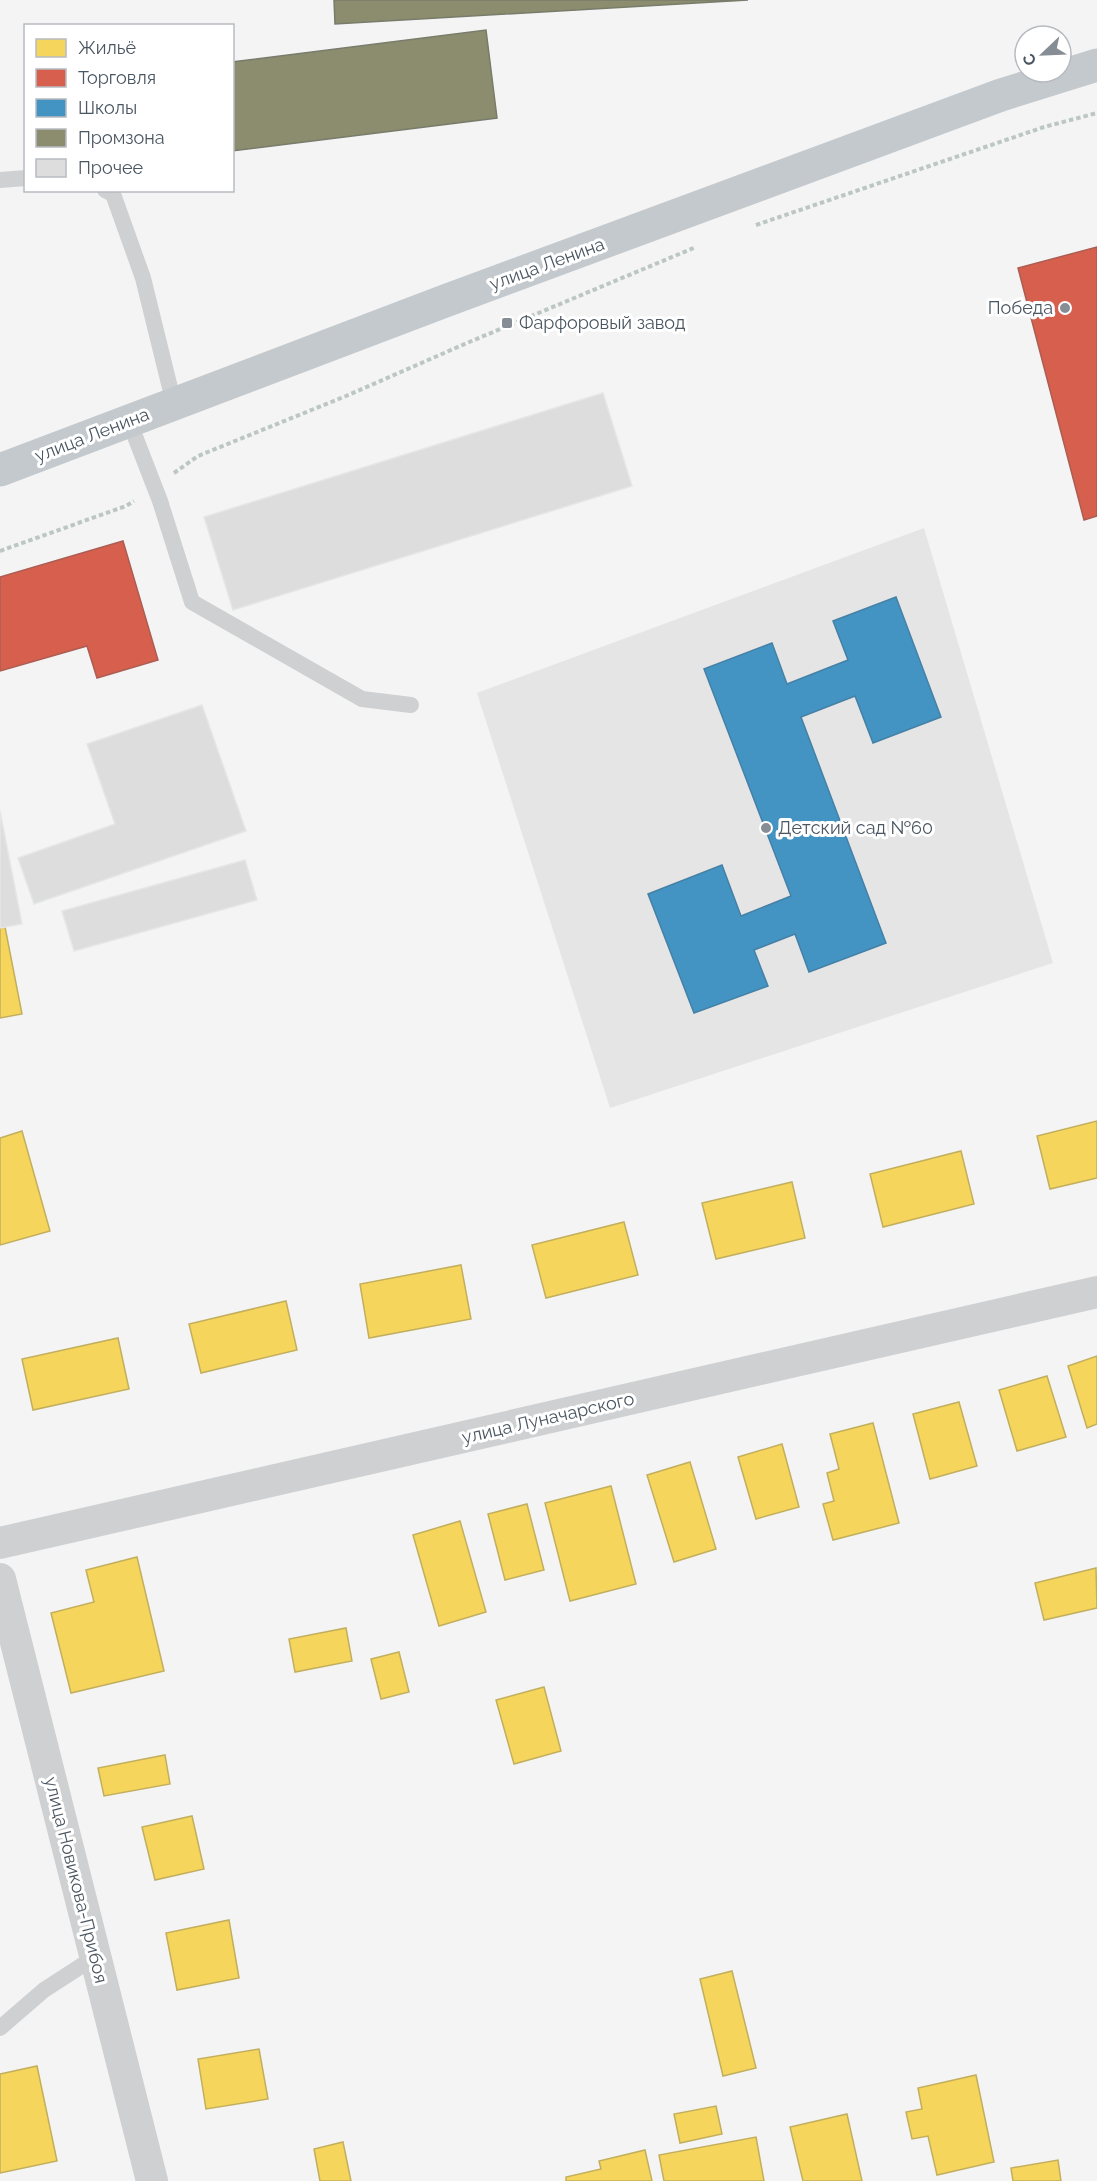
<svg xmlns="http://www.w3.org/2000/svg" width="1097" height="2181" font-family="Raleway,sans-serif">
<style>
.education{fill:#e6e5e6}
.homes{fill:#f6d55c;stroke:#c2af5e;stroke-width:1.5}
.shops{fill:#d6604d;stroke:#ac5d53;stroke-width:1.5}
.schools{fill:#4393c3;stroke:#4581a6;stroke-width:1.5}
.industry{fill:#8c8c6e;stroke:#787c6a;stroke-width:1.5}
.building{fill:#ddddde;stroke:#e5e6e7;stroke-width:1.5}
.lines{fill:none;stroke-linecap:round;stroke-linejoin:round}
.path{stroke:#bcc7c4;stroke-width:4;stroke-dasharray:4.5 3;stroke-linecap:butt}
.service{stroke:#ced0d2;stroke-width:16}
.minor{stroke:#ced0d2;stroke-width:32}
.trunk{stroke:#c4c9cd;stroke-width:33}
.poi-dot{fill:#868d94;stroke:#fff;stroke-width:2}
.labels{text-anchor:middle;stroke-width:6;stroke-linejoin:round;paint-order:stroke}
.street-label{font-size:18px;fill:#4a5661;stroke:#fff}
.poi-label{font-size:18px;fill:#4a5661;stroke:#fff;text-anchor:start}
</style>
<rect width="100%" height="100%" fill="#f4f4f4"/>
<path class="education" d="M924 528 1053 963 610 1108 477 693Z"/>
<g class="homes">
<path d="M5 927 22 1014 0 1018V928Z"/>
<path d="M1097 1121V1178L1050 1189 1037 1136Z"/>
<path d="M22 1131 50 1231 0 1245V1138Z"/>
<path d="M961 1151 974 1204 883 1227 870 1174Z"/>
<path d="M792 1182 805 1238 716 1259 702 1203Z"/>
<path d="M624 1222 638 1275 546 1298 532 1245Z"/>
<path d="M461 1265 471 1319 369 1338 360 1284Z"/>
<path d="M286 1301 297 1350 201 1373 189 1324Z"/>
<path d="M118 1338 129 1389 33 1410 22 1359Z"/>
<path d="M1097 1356V1424L1087 1428 1068 1366Z"/>
<path d="M1047 1376 1066 1437 1017 1451 999 1390Z"/>
<path d="M959 1402 977 1466 930 1479 913 1414Z"/>
<path d="M873 1423 899 1523 833 1540 823 1504 834 1501 827 1473 839 1469 830 1434Z"/>
<path d="M782 1444 799 1507 756 1519 738 1457Z"/>
<path d="M690 1462 716 1549 674 1562 647 1475Z"/>
<path d="M611 1486 636 1584 570 1601 545 1503Z"/>
<path d="M527 1504 544 1570 505 1580 488 1514Z"/>
<path d="M460 1521 486 1612 439 1626 413 1535Z"/>
<path d="M137 1557 164 1671 71 1693 51 1613 94 1602 86 1570Z"/>
<path d="M1096 1568 1097 1608 1044 1620 1035 1583Z"/>
<path d="M346 1628 352 1661 295 1672 289 1639Z"/>
<path d="M399 1652 409 1692 381 1699 371 1659Z"/>
<path d="M544 1687 561 1751 514 1764 496 1700Z"/>
<path d="M165 1755 170 1784 104 1796 98 1768Z"/>
<path d="M192 1816 204 1869 155 1880 142 1827Z"/>
<path d="M229 1920 239 1978 177 1990 166 1933Z"/>
<path d="M732 1971 756 2068 723 2076 700 1979Z"/>
<path d="M259 2049 268 2099 206 2109 198 2059Z"/>
<path d="M37 2066 57 2161 0 2173V2074Z"/>
<path d="M976 2075 994 2162 937 2175 928 2136 912 2139 906 2112 922 2109 918 2088Z"/>
<path d="M716 2106 722 2134 680 2143 674 2114Z"/>
<path d="M847 2114 862 2181H803L790 2127Z"/>
<path d="M756 2137 764 2181H664L659 2155Z"/>
<path d="M343 2142 351 2181H320L314 2149Z"/>
<path d="M645 2150 652 2181H566V2177L601 2169 599 2161Z"/>
<path d="M1058 2160 1061 2181H1013L1011 2168Z"/>
</g>
<g class="shops">
<path d="M1097 247V516L1084 520 1018 268Z"/>
<path d="M123 541 158 660 97 678 87 646 0 671V577Z"/>
</g>
<path class="schools" d="M896 597 941 717 873 743 855 696 801 717 886 943 809 972 795 934 754 950 768 986 694 1013 648 894 722 865 741 916 791 896 704 669 772 643 787 684 848 660 833 621Z"/>
<g class="industry">
<path d="M334 0H748L335 24Z"/>
<path d="M486 30 497 118 232 151V62Z"/>
</g>
<g class="building">
<path d="M603 393 632 486 233 610 204 517Z"/>
<path d="M202 705 246 831 34 904 18 858 115 824 87 744Z"/>
<path d="M0 811 22 924 0 928Z"/>
<path d="M245 860 257 900 74 951 62 911Z"/>
</g>
<g class="lines">
<g class="path">
<path d="M756 225 1044 127 1097 113"/>
<path d="M174 473 198 456 346 396 467 343 696 247"/>
<path d="M0 551 126 506 134 501"/>
</g>
<g class="service">
<path d="M0 180 26 178"/>
<path d="M105 190 113 194 143 278 174 404"/>
<path d="M129 421 160 501 192 602 362 699 411 705"/>
<path d="M0 2028 44 1990 95 1957"/>
</g>
<g class="minor">
<path d="M0 1543 1097 1292"/>
<path d="M0 1579 152 2181"/>
</g>
<path class="trunk" d="M0 470 445 301 1001 95 1097 65"/>
</g>
<g class="poi-dot">
<circle cx="1065" cy="308" r="6"/>
<rect x="501" y="317" width="12" height="12" rx="3"/>
<circle cx="766" cy="828" r="6"/>
</g>
<g class="labels">
<g class="street-label">
<text transform="translate(547 264) rotate(-20)" y="6">улица Ленина</text>
<text transform="translate(92 435) rotate(-21)" y="6">улица Ленина</text>
<text transform="translate(548 1418) rotate(-13)" y="6">улица Луначарского</text>
<text transform="translate(76 1880) rotate(76)" y="6">улица Новикова-Прибоя</text>
</g>
<g class="poi-label">
<text x="1053" y="314" text-anchor="end">Победа</text>
<text x="519" y="329">Фарфоровый завод</text>
<text x="778" y="834">Детский сад №60</text>
</g>
</g>
<rect x="24" y="24" width="210" height="168" fill="#ffffff" stroke="#b7bbc0" stroke-width="1.5"/>
<rect x="36" y="39" width="30" height="18" fill="#f6d55c" stroke="#b7bbc0" stroke-width="1.5"/>
<text x="78" y="54" font-size="18" fill="#4a5661">Жильё</text>
<rect x="36" y="69" width="30" height="18" fill="#d6604d" stroke="#b7bbc0" stroke-width="1.5"/>
<text x="78" y="84" font-size="18" fill="#4a5661">Торговля</text>
<rect x="36" y="99" width="30" height="18" fill="#4393c3" stroke="#b7bbc0" stroke-width="1.5"/>
<text x="78" y="114" font-size="18" fill="#4a5661">Школы</text>
<rect x="36" y="129" width="30" height="18" fill="#8c8c6e" stroke="#b7bbc0" stroke-width="1.5"/>
<text x="78" y="144" font-size="18" fill="#4a5661">Промзона</text>
<rect x="36" y="159" width="30" height="18" fill="#ddddde" stroke="#b7bbc0" stroke-width="1.5"/>
<text x="78" y="174" font-size="18" fill="#4a5661">Прочее</text>
<g transform="translate(1043 54) rotate(247)"><circle r="28" fill="#ffffff" stroke="#b7bbc0" stroke-width="1.5"/>
<path d="M0-4.5L10 22L0 15L-10 22Z" fill="#868d94"/>
<text y="-9" font-size="16" font-weight="bold" text-anchor="middle" fill="#4a5661">С</text>
</g>
</svg>
